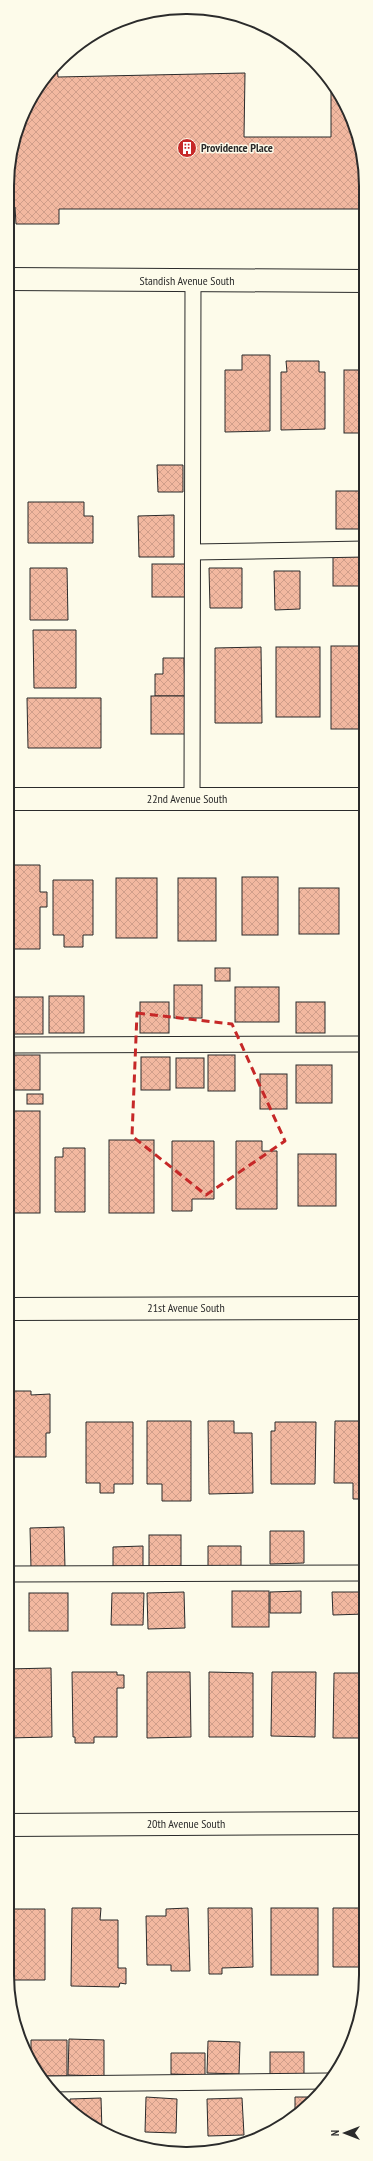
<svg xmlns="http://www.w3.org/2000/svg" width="373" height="2161" font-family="'PT Sans Narrow',sans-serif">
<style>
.building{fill:url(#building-cross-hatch);stroke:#2b2b2b}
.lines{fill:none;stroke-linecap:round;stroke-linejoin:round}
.lane-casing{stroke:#2b2b2b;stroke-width:17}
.street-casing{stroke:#2b2b2b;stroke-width:24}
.lane{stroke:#fdfbea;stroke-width:15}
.street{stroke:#fdfbea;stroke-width:22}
.marked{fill:none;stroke:#c62828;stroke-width:3;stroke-dasharray:8 5;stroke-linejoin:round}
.labels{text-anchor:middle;stroke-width:3;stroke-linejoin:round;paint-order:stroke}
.poi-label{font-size:12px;font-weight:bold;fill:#2b2b2b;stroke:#fdfbea;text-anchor:start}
.street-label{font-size:12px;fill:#2b2b2b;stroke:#fdfbea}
.rim{fill:none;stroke:#2b2b2b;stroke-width:2}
</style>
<defs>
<pattern id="building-cross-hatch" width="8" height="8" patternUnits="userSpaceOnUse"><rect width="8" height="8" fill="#f2b8a0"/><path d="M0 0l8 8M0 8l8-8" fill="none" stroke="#d09e8a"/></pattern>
</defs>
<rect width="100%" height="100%" fill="#fdfbea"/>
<g class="building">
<path d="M57 67 58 77 245 73 244 137H331V85L352 118 366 175V209H59V224H16L15 207H8L9 163 31 97Z"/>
<path d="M242 355H270V431L225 432V370H242Z"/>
<path d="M286 361H319V372H325V429L281 430V372H287Z"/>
<rect x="344" y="370" width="21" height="63"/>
<path d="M157 465H183V492H158Z"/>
<rect x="336" y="491" width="29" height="38"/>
<path d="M28 502H84V516H93V543H28Z"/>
<path d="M174 515V557H139L138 516Z"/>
<rect x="333" y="553" width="28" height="33"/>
<rect x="152" y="564" width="33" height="33"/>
<path d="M30 568H67L68 620H30Z"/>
<path d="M209 568H242V608H210Z"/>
<path d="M274 571H300V609L275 610Z"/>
<path d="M33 630H76V688H34Z"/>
<rect x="331" y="646" width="34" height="83"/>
<path d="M261 647 262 723H215V648Z"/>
<rect x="276" y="647" width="44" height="70"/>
<path d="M163 658H184L185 696H155V674H163Z"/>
<rect x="151" y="696" width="34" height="38"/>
<path d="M27 698H101V748H28Z"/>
<path d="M8 865H40V892H47V907H40V949H8Z"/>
<rect x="242" y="877" width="36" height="58"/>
<rect x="116" y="878" width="41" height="60"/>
<rect x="178" y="878" width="38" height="63"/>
<path d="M53 880H93V935H83V947H64V935H53Z"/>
<rect x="299" y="888" width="40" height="46"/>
<rect x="361" y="894" width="4" height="45"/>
<rect x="215" y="968" width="15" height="13"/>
<rect x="174" y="985" width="28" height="33"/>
<rect x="235" y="987" width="44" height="35"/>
<rect x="49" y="996" width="35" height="37"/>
<rect x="8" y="997" width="35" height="37"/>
<rect x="140" y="1002" width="29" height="31"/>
<rect x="296" y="1002" width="29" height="31"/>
<rect x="8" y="1055" width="32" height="35"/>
<rect x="208" y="1055" width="27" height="36"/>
<rect x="141" y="1057" width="29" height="33"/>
<rect x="176" y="1058" width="28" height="30"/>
<rect x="296" y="1065" width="36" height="38"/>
<rect x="260" y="1074" width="27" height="35"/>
<rect x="27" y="1094" width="16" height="10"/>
<rect x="8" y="1111" width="32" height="102"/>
<rect x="109" y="1140" width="45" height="73"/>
<path d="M172 1141H214V1199H192V1211H172Z"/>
<path d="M236 1141H262V1151H277V1209H236Z"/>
<rect x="359" y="1147" width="6" height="59"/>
<path d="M63 1148H85V1212H55V1157H63Z"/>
<rect x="298" y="1154" width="38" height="52"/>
<path d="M7 1391H31V1395L50 1394V1433H46V1457H12V1434H7Z"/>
<path d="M147 1421H191V1501H162V1484H147Z"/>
<path d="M208 1421H234V1433H252L253 1493 209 1494Z"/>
<path d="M335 1421H365V1499H353V1483H334Z"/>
<path d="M86 1422H133V1484H114V1493H100V1483H86Z"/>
<path d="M275 1422H316L315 1484H271V1431H275Z"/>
<path d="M64 1527 65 1568H31L30 1528Z"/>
<path d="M270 1531H304V1563L270 1564Z"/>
<rect x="149" y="1535" width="32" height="33"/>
<rect x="361" y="1544" width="4" height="23"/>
<path d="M143 1546V1567L113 1568V1547Z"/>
<path d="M208 1546H241V1568L208 1569Z"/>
<rect x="232" y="1591" width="37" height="36"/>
<path d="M301 1591V1613H270V1592Z"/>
<path d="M184 1592 185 1628 148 1629 147 1593Z"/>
<path d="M332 1592H365V1614L333 1615Z"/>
<rect x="29" y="1593" width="39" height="38"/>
<path d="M112 1593H144L143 1625H111Z"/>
<path d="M51 1668 52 1737 7 1738V1669Z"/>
<path d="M72 1672H117V1675H124V1688H117V1737H94V1743H75V1737H73Z"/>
<path d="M147 1672H190L191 1737 147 1738Z"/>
<path d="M209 1672 253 1673V1737H209Z"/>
<path d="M272 1672H316L315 1737 271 1736Z"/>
<path d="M334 1673H365V1738H333Z"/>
<path d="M72 1908H101L100 1920H118V1968H126V1984L120 1983 119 1987 71 1986Z"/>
<path d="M188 1908 190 1971H171V1965H147L146 1916H166V1909Z"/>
<path d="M208 1908H252L253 1967 222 1968V1974H209Z"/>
<rect x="271" y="1908" width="47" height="67"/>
<path d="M333 1908H365V1975H361V1967H333Z"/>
<path d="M7 1909H45V1980H8Z"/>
<path d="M69 2039 104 2040V2076L68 2075Z"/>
<path d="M31 2040H67V2076H43L31 2059Z"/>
<path d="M208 2041 240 2042 239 2074 207 2073Z"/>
<rect x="270" y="2052" width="34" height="23"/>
<path d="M171 2053H205V2075L171 2074Z"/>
<path d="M146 2097 177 2099 176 2133 145 2132Z"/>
<path d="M295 2097H315L305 2110 295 2115Z"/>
<path d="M101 2098 102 2131H101L70 2109V2099Z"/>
<path d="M242 2098 244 2135 208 2136 207 2099Z"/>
</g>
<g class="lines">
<g class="lane-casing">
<g id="lane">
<path d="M193 552 365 549"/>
<path d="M192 799 193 281"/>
<path d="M8 1045 365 1044"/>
<path d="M7 1574 365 1573"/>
<path d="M48 2084 328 2081"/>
</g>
</g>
<g class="street-casing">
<g id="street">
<path d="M8 279 366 281"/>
<path d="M8 799H365"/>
<path d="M8 1309 365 1308"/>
<path d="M7 1825 365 1823"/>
</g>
</g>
<use href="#lane" class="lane"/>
<use href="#street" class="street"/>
</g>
<path class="marked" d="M137 1013 232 1024 285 1141 206 1195 132 1136Z"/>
<defs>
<g id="building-disc" transform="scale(1)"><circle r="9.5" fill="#c62828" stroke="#fdfbea"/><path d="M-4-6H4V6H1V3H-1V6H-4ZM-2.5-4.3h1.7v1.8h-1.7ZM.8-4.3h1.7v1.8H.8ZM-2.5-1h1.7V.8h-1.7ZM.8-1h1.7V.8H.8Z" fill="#fff"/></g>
</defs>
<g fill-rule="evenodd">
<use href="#building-disc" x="187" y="148"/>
</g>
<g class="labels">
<g class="poi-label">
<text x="201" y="152">Providence Place</text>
</g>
<g class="street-label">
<text x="187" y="285">Standish Avenue South</text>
<text x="187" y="803">22nd Avenue South</text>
<text x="186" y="1312">21st Avenue South</text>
<text x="186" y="1828">20th Avenue South</text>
</g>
</g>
<path d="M0 0H373V2161H0ZM186 14H187A172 172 0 0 1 359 186V1975A172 172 0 0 1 187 2147H186A172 172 0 0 1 14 1975V186A172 172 0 0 1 186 14Z" fill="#fdfbea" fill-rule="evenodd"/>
<path class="rim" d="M186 14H187A172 172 0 0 1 359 186V1975A172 172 0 0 1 187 2147H186A172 172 0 0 1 14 1975V186A172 172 0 0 1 186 14Z"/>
<g transform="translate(345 2133) rotate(270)" stroke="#fdfbea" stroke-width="3" paint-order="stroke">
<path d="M0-3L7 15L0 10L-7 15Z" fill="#2b2b2b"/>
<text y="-6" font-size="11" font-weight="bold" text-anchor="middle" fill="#2b2b2b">N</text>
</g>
</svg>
